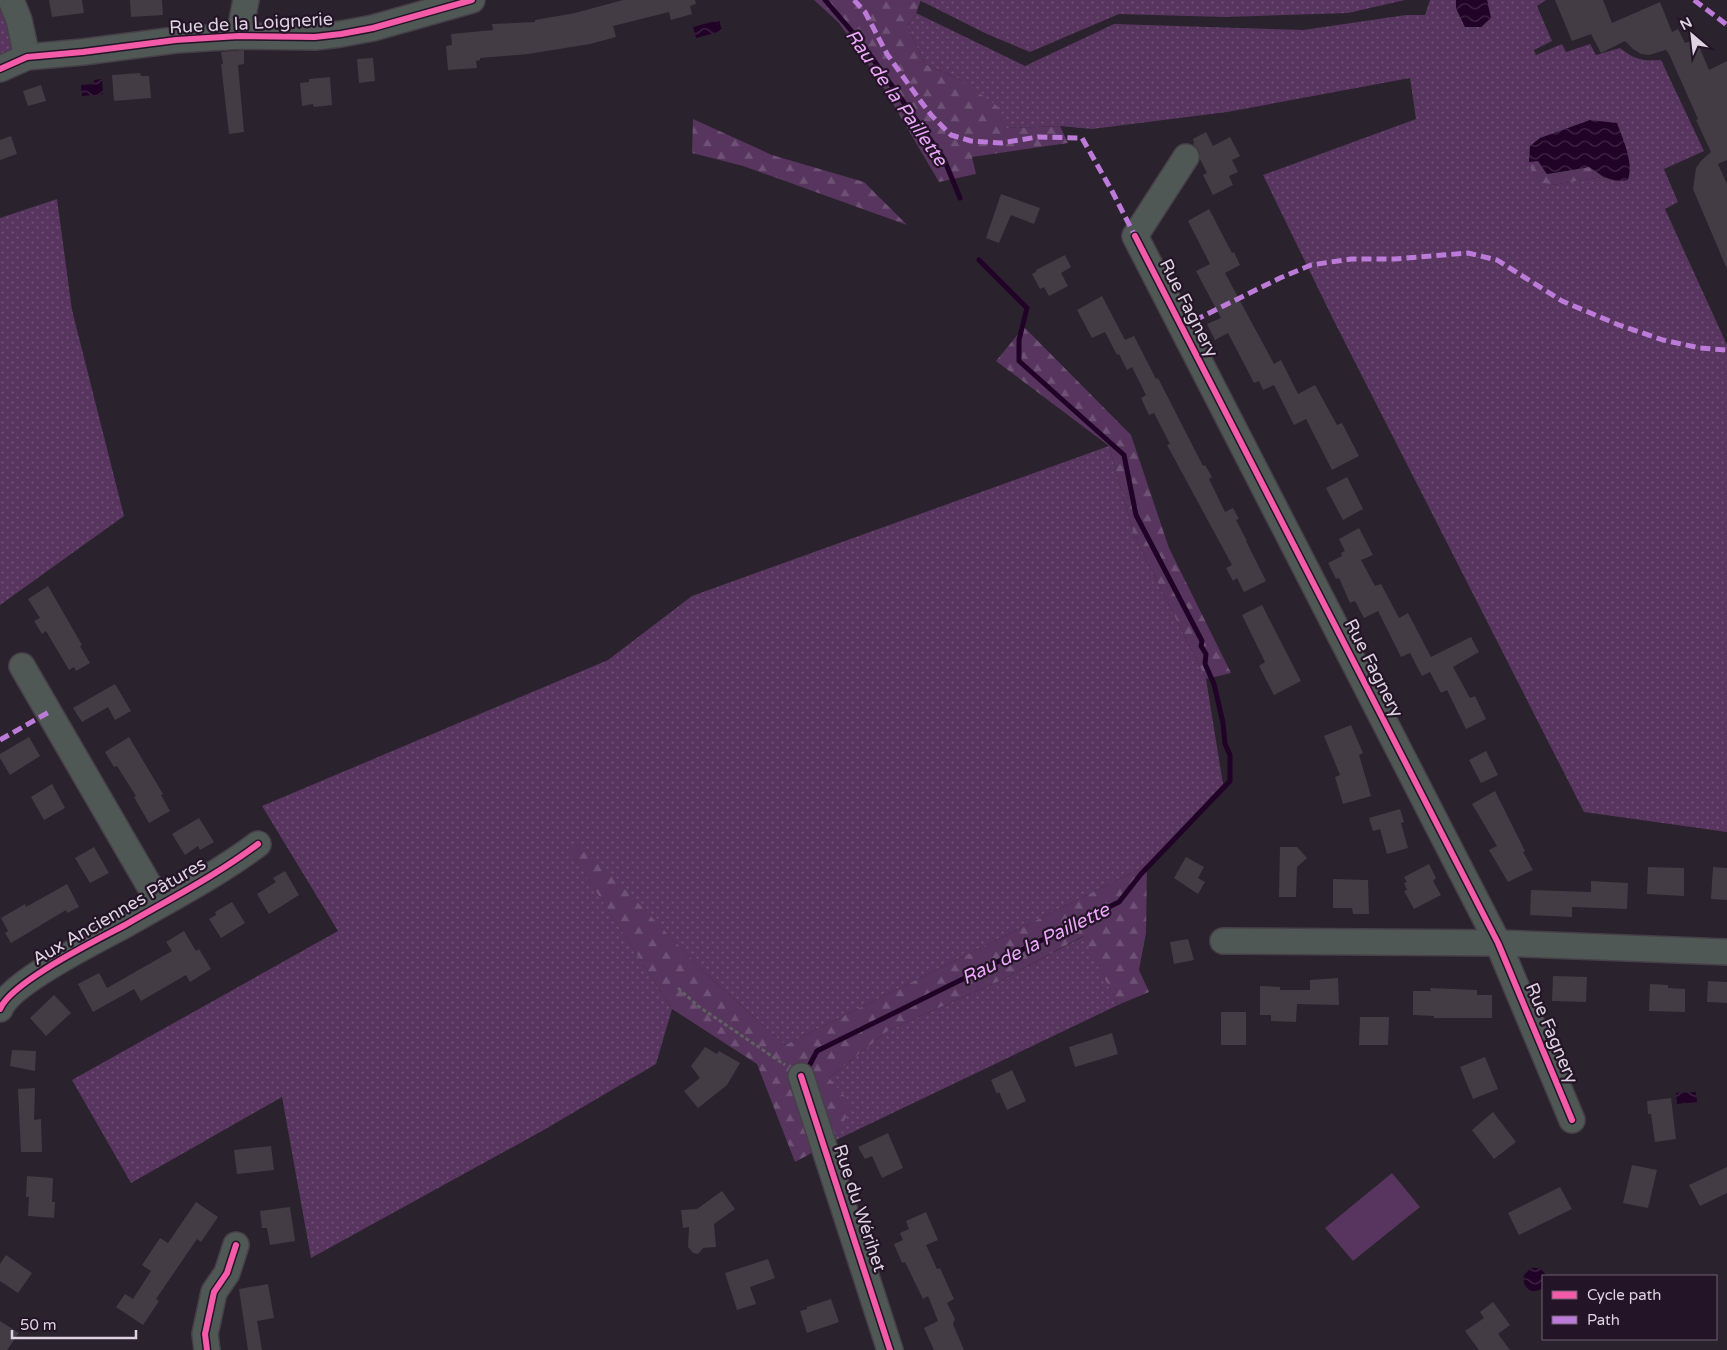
<svg xmlns="http://www.w3.org/2000/svg" width="1727" height="1350" font-family="'Varela Round',sans-serif">
<style>
.grass{fill:url(#grass-dots);fill-rule:evenodd}
.forest{fill:url(#forest-firs)}
.pitch{fill:#57355e}
.water{fill:url(#water-waves)}
.lines{fill:none;stroke-linecap:round;stroke-linejoin:round}
.stream{stroke:#210327;stroke-width:5}
.building{fill:#433c45}
.minor-casing{stroke:#463f48;stroke-width:28}
.path{stroke:#5e6061;stroke-width:3;stroke-dasharray:4 2.5;stroke-linecap:butt}
.minor{stroke:#505855;stroke-width:25}
.quiet{stroke:#bd7bd9;stroke-width:5;stroke-dasharray:10 5;stroke-linecap:butt}
.cycleway-casing{stroke:#241427;stroke-width:9}
.cycleway{stroke:#f35aa7;stroke-width:6}
.labels{text-anchor:middle;stroke-width:4.5;stroke-linejoin:round;paint-order:stroke}
.street-label{font-size:18px;fill:#ded3e0;stroke:#241427}
.water-label{font-size:19px;font-style:italic;fill:#eda8fb;stroke:#241427}
</style>
<defs>
<pattern id="grass-dots" width="8" height="8" patternUnits="userSpaceOnUse" patternTransform="scale(1.25)"><rect width="8" height="8" fill="#57355e"/><path d="M2 2h.1M6 6h.1" fill="none" stroke="#6f5175" stroke-width="1.8" stroke-linecap="round"/></pattern>
<pattern id="forest-firs" width="22" height="20" patternUnits="userSpaceOnUse" patternTransform="scale(1.25)"><rect width="22" height="20" fill="#57355e"/><path d="M5 1l3.5 6h-7zM16 11l3.5 6h-7z" fill="#6f5175"/></pattern>
<pattern id="water-waves" width="16" height="10" patternUnits="userSpaceOnUse" patternTransform="scale(1.25)"><rect width="16" height="10" fill="#210327"/><path d="M0 5q4-4 8 0t8 0" fill="none" stroke="#412746"/></pattern>
</defs>
<rect width="100%" height="100%" fill="#2a222c"/>
<g class="grass">
<path d="M0 0 13 29 11 56 0 64Z"/>
<path d="M921 0H1405L1348 13 1225 17 1119 14 1030 52 987 34 921 1Z"/>
<path d="M1430 0H1456V8L1465 27H1481L1490 18 1487 0H1546L1537 6 1552 41 1534 50 1536 55 1562 44 1566 52 1590 44 1596 55 1620 48C1635 60 1642 61 1661 60L1704 151 1664 169 1678 202 1665 209 1727 345V832L1584 812 1333 319 1263 175 1416 119 1410 78 1227 112 1092 129 1060 126 1006 128 959 79 925 64 907 26 916 13 1025 66 1114 24 1303 30 1406 15H1425ZM1530 146 1619 182 1603 177 1552 185Z"/>
<path d="M57 199 72 310 124 516 0 605V218Z"/>
<path d="M1109 446 1134 535 1206 679 1223 784 1147 865 785 1045 703 971 579 842 571 852 672 1009 656 1064 542 1131 311 1258 282 1097 131 1183 72 1080 338 931 262 806 608 660 692 596Z"/>
<path d="M1084 936 1118 1005 834 1141 829 1078 889 1030 1006 978Z"/>
</g>
<g class="forest">
<path d="M814 0H921L916 13 907 26 925 64 959 79 1000 108 1006 128 1060 126 1068 143 972 157 976 174 939 182 879 80 839 23Z"/>
<path d="M693 119 772 155 864 182 907 225 743 166 692 153Z"/>
<path d="M1538 161 1547 174 1590 167 1603 177 1552 185 1534 180 1529 162Z"/>
<path d="M1024 327 1131 435 1169 548 1231 673 1206 679 1134 535 1109 446 996 361Z"/>
<path d="M579 841 703 971 785 1045 1147 865 1146 933 1139 970 1149 992 1118 1005 1083 936 1006 978 889 1030 829 1078 852 1105 834 1141 795 1162 757 1064 672 1009 570 851Z"/>
</g>
<path class="pitch" d="M1392 1173 1420 1207 1353 1261 1325 1228Z"/>
<g class="water">
<path d="M1456 0H1487L1491 18 1481 27H1465L1456 8Z"/>
<path d="M719 20 722 31 696 38 693 27Z"/>
<path d="M102 79 103 94 82 96 81 85 94 84V80Z"/>
<path d="M1590 120 1617 123C1623 140 1634 162 1628 180 1612 183 1602 176 1589 167L1547 174 1538 161 1529 162 1530 146 1540 138Z"/>
<path d="M1696 1092 1697 1102 1677 1104 1676 1093Z"/>
<path d="M1531 1268C1538 1267 1544 1270 1546 1276H1543V1288C1532 1296 1521 1287 1524 1275Z"/>
</g>
<g class="lines">
<g class="stream">
<path d="M825 0 860 41 944 159 960 198"/>
<path d="M806 1072 817 1051 1119 902 1141 874 1230 781V755L1225 744 1223 723 1214 684 1205 664 1206 654 1201 646 1202 641 1136 515 1124 455 1019 361V340L1027 308 979 260"/>
</g>
</g>
<g class="building">
<path d="M49 0H82L84 13 52 17Z"/>
<path d="M130 0H162L163 15 131 17Z"/>
<path d="M623 0H695L696 4 690 6 692 14 671 20 669 12 613 26 616 37 590 44 528 54 480 58V60L476 61 477 68 448 70 446 46 452 45 451 34 493 30 492 24 535 22V20L575 13Z"/>
<path d="M1555 0H1603L1612 23 1660 2 1672 32 1678 29 1685 43 1696 39 1709 70 1727 61V160L1718 164 1727 184V269L1693 189 1696 168 1701 161 1711 152 1696 120 1698 119 1669 54 1666 50 1649 55 1641 54 1633 49 1625 41 1601 53 1591 34 1572 41Z"/>
<path d="M244 50V64L238 65 244 132 229 134 221 64H223L221 52Z"/>
<path d="M373 58 375 81 359 83 357 59Z"/>
<path d="M140 73 141 76H149L151 98 114 101 112 75Z"/>
<path d="M330 77 332 105 314 107 313 104 302 106 300 83 309 82V79Z"/>
<path d="M41 85 46 101 28 106 23 91Z"/>
<path d="M1206 132 1213 146 1230 137 1240 156 1232 160 1238 172 1229 176 1233 185 1213 195 1203 175 1207 173 1200 159 1199 151 1193 144 1194 143 1193 139Z"/>
<path d="M11 136 17 154 0 160V140Z"/>
<path d="M1001 194 1040 208 1034 224 1011 215 999 243 986 238Z"/>
<path d="M1209 209 1232 253 1234 252 1240 265 1225 273 1274 364 1281 360 1298 394 1315 385 1337 425 1342 423 1359 456 1332 470 1306 419 1294 425 1274 385 1263 390 1259 381 1254 383 1228 333 1215 340 1207 324 1221 318 1196 271 1210 264 1188 221Z"/>
<path d="M1065 255 1071 267 1061 273 1068 286 1049 296 1044 287 1040 289 1032 274 1036 272V270Z"/>
<path d="M1102 296 1125 340 1134 336 1156 379 1158 378 1203 466 1205 465 1212 477 1209 479 1225 512 1233 508 1239 519 1236 520 1247 541H1246L1266 581 1244 592 1237 578 1233 581 1226 568 1232 565 1167 445 1170 444 1154 413 1149 415 1141 398 1146 395 1132 367 1127 370 1119 354 1117 355 1105 332 1092 338 1077 310Z"/>
<path d="M1347 477 1363 509 1343 520 1326 488Z"/>
<path d="M1359 528 1373 555 1361 560 1375 586 1381 584 1399 618 1408 613 1431 657 1471 637 1479 652 1453 667 1470 698 1475 696 1486 719 1466 729 1447 690 1441 693 1430 672 1422 676 1410 653 1401 657 1378 611 1364 618 1355 601 1350 603 1339 578 1336 579 1328 563 1342 556 1341 553 1345 551 1339 539Z"/>
<path d="M48 586 82 645 80 646 90 663 76 671 74 667 69 670 46 631 42 634 34 621 40 618 28 599Z"/>
<path d="M1262 605 1301 681 1274 695 1259 666 1265 662 1242 615Z"/>
<path d="M115 684 131 711 115 720 108 707 82 722 73 708Z"/>
<path d="M1351 725 1363 753 1359 755 1371 796 1343 804 1335 777 1340 775 1324 736Z"/>
<path d="M29 737 40 756 10 775 0 758V754Z"/>
<path d="M129 737 163 794 161 795 170 811 149 823 134 797 136 796 117 766 114 767 105 752Z"/>
<path d="M1486 751 1498 775 1481 783 1469 760Z"/>
<path d="M52 784 65 808 44 820 31 797Z"/>
<path d="M1495 791 1525 851 1523 852 1533 870 1508 882 1489 850 1497 846 1472 804Z"/>
<path d="M1400 809 1404 822 1401 823 1408 848 1387 854 1380 829 1373 831 1369 818Z"/>
<path d="M199 818 214 842 200 850 198 846 185 855 172 834Z"/>
<path d="M94 847 109 873 90 883 75 858Z"/>
<path d="M1280 847H1297L1307 858 1297 867 1296 897H1279Z"/>
<path d="M1186 857 1204 867 1198 878 1205 882 1198 894 1174 878Z"/>
<path d="M1429 864 1436 878 1433 881 1441 895 1414 909 1404 891 1407 890 1404 883 1407 882 1404 877Z"/>
<path d="M1648 867 1684 868V896L1647 894Z"/>
<path d="M1713 867 1727 868V900L1711 899Z"/>
<path d="M285 871 299 895 269 914 257 894 276 882 273 878Z"/>
<path d="M1333 879 1368 880 1369 914H1353L1352 908H1333Z"/>
<path d="M1591 881 1628 883 1627 909 1572 907V917L1530 915 1531 890 1591 892Z"/>
<path d="M67 884 79 907 67 913 66 910 11 943 5 933 8 931 1 918 25 904 26 907Z"/>
<path d="M232 902 245 923 221 938 209 919 216 915 215 912Z"/>
<path d="M184 931 196 951 199 949 211 969 190 982 186 975 141 1001 134 989 93 1012 78 984 99 973 107 988 172 951 166 942Z"/>
<path d="M1188 939 1194 960 1174 964 1170 942Z"/>
<path d="M1553 976 1587 977 1586 1002 1552 1001Z"/>
<path d="M1338 978 1339 1005 1297 1004 1296 1022 1271 1021V1015H1260V986L1280 987V990H1310V980Z"/>
<path d="M1708 981 1727 982V1003L1707 1002Z"/>
<path d="M1650 984 1668 985V988L1685 989V1012L1649 1011Z"/>
<path d="M1430 988 1477 990V995H1492V1018H1434V1016L1413 1015V991H1431Z"/>
<path d="M54 995 71 1013 46 1036 30 1018Z"/>
<rect x="1221" y="1012" width="25" height="33"/>
<path d="M1360 1017H1389L1388 1045H1359Z"/>
<path d="M1112 1033 1118 1054 1075 1067 1069 1047Z"/>
<path d="M705 1047 717 1054 719 1051 740 1063 727 1085 698 1108 684 1091 700 1078 691 1066Z"/>
<path d="M12 1050 36 1051 35 1071 10 1066Z"/>
<path d="M1485 1057 1498 1089 1473 1099 1460 1067Z"/>
<path d="M1012 1070 1026 1101 1007 1110 999 1092 997 1094 991 1080Z"/>
<path d="M35 1088 34 1120 41 1119 42 1152H21L18 1089Z"/>
<path d="M1671 1098 1676 1139 1655 1142 1651 1114H1648L1647 1101Z"/>
<path d="M1493 1112 1516 1142 1494 1159 1472 1130Z"/>
<path d="M888 1133 903 1168 882 1178 872 1156 865 1159 858 1147Z"/>
<path d="M271 1146 274 1170 237 1174 234 1150Z"/>
<path d="M1632 1165 1657 1170 1648 1208 1623 1203Z"/>
<path d="M1727 1167V1193L1700 1206 1689 1185Z"/>
<path d="M27 1176 53 1178 52 1202H55L54 1218 28 1216 29 1197H26Z"/>
<path d="M1560 1187 1572 1209 1519 1235 1508 1213Z"/>
<path d="M722 1191 735 1209 714 1224 716 1247 703 1248 698 1254 693 1253 688 1247 689 1227 683 1228 681 1210 697 1209Z"/>
<path d="M196 1202 218 1217 201 1242 197 1239 156 1299 159 1301 143 1325 116 1307 125 1294 133 1299 151 1271 142 1265 160 1238 168 1243Z"/>
<path d="M290 1207 295 1241 270 1245 267 1228H262L260 1211Z"/>
<path d="M926 1212 938 1240 926 1245 937 1269 940 1268 954 1299 947 1303 955 1319 953 1324 964 1350H934L924 1328 938 1321 928 1296 923 1299 905 1262 902 1263 894 1244 903 1240 900 1233 909 1229 906 1221Z"/>
<path d="M6 1255 32 1273 18 1293 0 1281V1264Z"/>
<path d="M768 1259 775 1278 750 1287 756 1304 737 1310 725 1273Z"/>
<path d="M268 1284 274 1318 257 1321 262 1350H248L239 1289Z"/>
<path d="M831 1299 839 1322 807 1333 800 1311 807 1309V1307Z"/>
<path d="M1493 1302 1510 1325 1498 1334 1510 1350H1479L1465 1331 1484 1318 1480 1312Z"/>
<path d="M0 1321 19 1333 7 1350H0Z"/>
</g>
<g class="lines">
<g class="minor-casing">
<g id="minor">
<path d="M11 0 19 20 27 57"/>
<path d="M239 36 246 0"/>
<path d="M0 69 27 57 83 52 176 40 239 36 315 37 341 34 373 28 472 0"/>
<path d="M1186 157 1135 236 1498 943 1572 1120"/>
<path d="M22 666 160 904"/>
<path d="M1223 941 1498 943 1727 952"/>
<path d="M0 1009C11 982 97 940 125 925 170 899 217 875 258 844"/>
<path d="M801 1076 890 1350"/>
<path d="M207 1350 205 1334 214 1292 227 1273 236 1245"/>
</g>
</g>
<path class="path" d="M678 988 698 1006 785 1065"/>
<use href="#minor" class="minor"/>
<g class="quiet">
<path d="M854 0 865 12 887 54 919 99 932 116 951 135 971 141 1001 143 1038 137 1082 138 1112 191 1135 236"/>
<path d="M1694 0 1727 25"/>
<path d="M1181 327 1280 278 1311 265 1351 259H1395L1468 253 1497 260 1562 301 1619 325 1663 340 1700 348 1727 350"/>
<path d="M0 740 49 712"/>
</g>
<g class="cycleway-casing">
<g id="cycleway">
<path d="M0 69 27 57 83 52 176 40 239 36 315 37 341 34 373 28 472 0"/>
<path d="M1135 236 1498 943 1572 1120"/>
<path d="M0 1009C11 982 97 940 125 925 170 899 217 875 258 844"/>
<path d="M801 1076 890 1350"/>
<path d="M207 1350 205 1334 214 1292 227 1273 236 1245"/>
</g>
</g>
<use href="#cycleway" class="cycleway"/>
</g>
<g class="labels">
<g class="street-label">
<text transform="translate(251 23) rotate(-3)" y="6">Rue de la Loignerie</text>
<text transform="translate(1189 308) rotate(63)" y="6">Rue Fagnery</text>
<text transform="translate(1374 668) rotate(63)" y="6">Rue Fagnery</text>
<text transform="translate(119 911) rotate(-30)" y="6">Aux Anciennes Pâtures</text>
<text transform="translate(1552 1033) rotate(67)" y="6">Rue Fagnery</text>
<text transform="translate(860 1208) rotate(72)" y="6">Rue du Wérihet</text>
</g>
<g class="water-label">
<text transform="translate(897 97) rotate(55)" y="7">Rau de la Paillette</text>
<text transform="translate(1035 943) rotate(-26)" y="7">Rau de la Paillette</text>
</g>
</g>
<rect x="1542" y="1275" width="175" height="65" fill="#241427" stroke="#6e6071"/>
<rect x="1552" y="1291" width="25" height="8" fill="#f35aa7" stroke="#6e6071"/>
<text x="1587" y="1300" font-size="15" fill="#ded3e0">Cycle path</text>
<rect x="1552" y="1316" width="25" height="8" fill="#bd7bd9" stroke="#6e6071"/>
<text x="1587" y="1325" font-size="15" fill="#ded3e0">Path</text>
<g transform="translate(1692 35) rotate(332)" stroke="#241427" stroke-width="4" paint-order="stroke">
<path d="M0-4L9 19L0 12L-9 19Z" fill="#ded3e0"/>
<text y="-8" font-size="14" font-weight="bold" text-anchor="middle" fill="#ded3e0">N</text>
</g>
<path d="M12 1330v8h124v-8" fill="none" stroke="#ded3e0" stroke-width="2.5"/>
<text x="20" y="1330" font-size="15" fill="#ded3e0" stroke="#241427" stroke-width="4" paint-order="stroke">50 m</text>
</svg>
